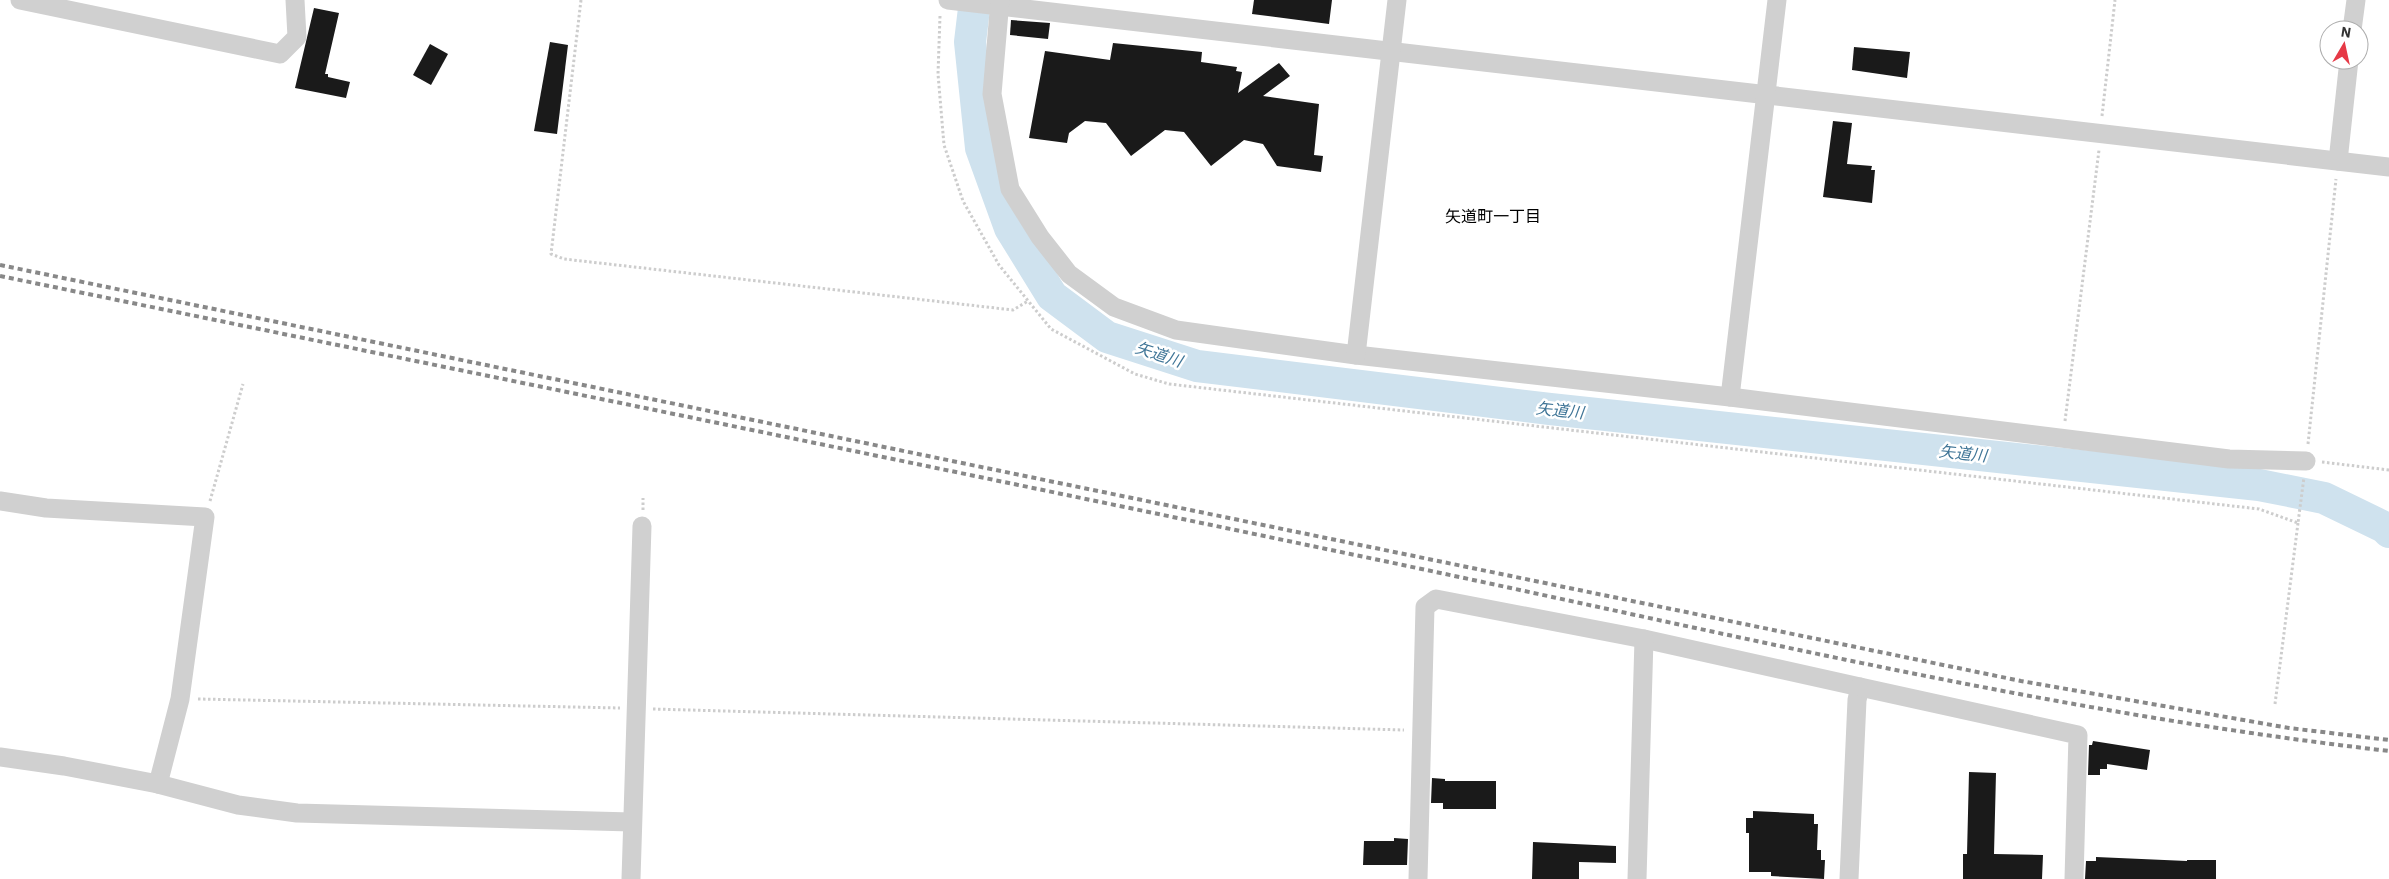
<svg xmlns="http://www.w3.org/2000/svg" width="2389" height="879" font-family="'IBM Plex Sans','Noto Sans JP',sans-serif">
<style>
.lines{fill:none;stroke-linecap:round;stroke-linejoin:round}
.river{stroke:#cfe2ee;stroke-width:32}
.building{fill:#1a1a1a}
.path{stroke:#cdcdcd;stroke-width:3;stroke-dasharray:2.5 2.5;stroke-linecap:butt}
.minor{stroke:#d0d0d0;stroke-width:19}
.rail{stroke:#888;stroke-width:4;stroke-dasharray:5 4;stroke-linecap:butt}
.labels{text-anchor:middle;stroke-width:5;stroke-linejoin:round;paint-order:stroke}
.neighbourhood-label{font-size:16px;fill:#000;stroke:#fff}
.water-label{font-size:16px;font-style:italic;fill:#3f7597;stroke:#fff}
</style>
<rect width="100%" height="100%" fill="#fff"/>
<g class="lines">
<path class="river" d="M975 0 970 42 981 148 1010 228 1052 296 1107 337 1197 366 1550 409 2259 485 2324 498 2384 527 2389 532"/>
</g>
<g class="building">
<path d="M1254 0H1332L1329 24 1252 14Z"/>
<path d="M314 8 339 13 325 74H328V77L350 82 346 98 295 88Z"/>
<path d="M1011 20 1050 23 1048 39 1010 35Z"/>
<path d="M550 42 568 45 557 134 534 131Z"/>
<path d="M1113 43 1202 52 1201 62 1237 67 1236 71 1242 72 1238 93 1279 63 1290 76 1263 96 1319 104 1314 155 1323 156 1321 172 1277 166 1263 144 1244 140 1211 166 1184 132 1165 130 1131 156 1106 123 1085 121 1069 133 1067 143 1029 138 1045 51 1110 60Z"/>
<path d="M430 44 448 54 431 85 413 75Z"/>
<path d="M1854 47 1910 52 1907 78 1852 70Z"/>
<path d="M1833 121 1852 123 1847 164 1872 166 1871 170H1875L1872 203 1823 197Z"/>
<path d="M2093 741 2150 750 2147 770 2107 764V769H2100V775H2088L2089 745H2092Z"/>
<path d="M1969 772 1996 773 1994 854 2043 855 2042 879H1963V854H1967Z"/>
<path d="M1432 778 1445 779V781H1496V809H1443V803H1431Z"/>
<path d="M1753 811 1814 814V824H1818L1817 850H1821V860H1825L1824 879 1771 876V872H1749V833H1746V818H1753Z"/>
<path d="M1394 838 1408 839 1407 865H1363L1364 841H1394Z"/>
<path d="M1533 842 1616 846V863L1579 862V879H1532Z"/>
<path d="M2096 857 2187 861V860H2216V879H2085L2086 861H2096Z"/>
</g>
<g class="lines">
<g class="path">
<path d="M581 0 551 254 564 259 1013 310 1028 301"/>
<path d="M940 16 938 74 944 145 963 201 999 265 1051 329 1135 374 1169 384 2259 509 2298 523 2304 477"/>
<path d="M2102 116 2115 0"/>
<path d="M2065 421 2099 150"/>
<path d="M2308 444 2336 179"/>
<path d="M2322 462 2389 470"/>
<path d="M210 501 243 384"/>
<path d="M643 510V498"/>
<path d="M198 699 620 708"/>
<path d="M2275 704 2298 523"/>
<path d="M653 709 1404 730"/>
</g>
<g class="minor">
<path d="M20 0 280 54 297 37 295 0"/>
<path d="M948 0 2389 167"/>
<path d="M1000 0 992 94 1010 189 1040 237 1069 274 1114 307 1176 330 1356 355 1730 397 2229 459 2306 461"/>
<path d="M2352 30 2356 0"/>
<path d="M2338 161 2349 60"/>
<path d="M1356 355 1397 0"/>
<path d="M1730 397 1777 0"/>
<path d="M0 501 46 508 205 517 180 699 158 784"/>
<path d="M1644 639 1860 687 1857 700 1849 879"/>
<path d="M1860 687 2078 735 2074 879"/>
<path d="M0 757 64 766 158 784 238 805 297 813 632 822"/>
<path d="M631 879 642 526"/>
<path d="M1418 879 1425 607 1436 599 1644 639 1637 879"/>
</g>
<g class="rail">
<path d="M0 265 2021 681 2289 728 2389 740"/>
<path d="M0 276C460 370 920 464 1379 560 1714 630 2048 712 2389 751"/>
</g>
</g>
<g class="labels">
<g class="neighbourhood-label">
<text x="1493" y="222">矢道町一丁目</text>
</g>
<g class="water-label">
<text transform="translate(1159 354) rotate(18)" y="6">矢道川</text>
<text transform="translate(1560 410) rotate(6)" y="6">矢道川</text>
<text transform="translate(1963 453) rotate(6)" y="6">矢道川</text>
</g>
</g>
<g transform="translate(2344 45) rotate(9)"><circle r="24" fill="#ffffff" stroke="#adadad"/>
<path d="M0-4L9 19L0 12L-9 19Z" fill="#e63946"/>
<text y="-8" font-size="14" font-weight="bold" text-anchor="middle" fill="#333333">N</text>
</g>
</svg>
